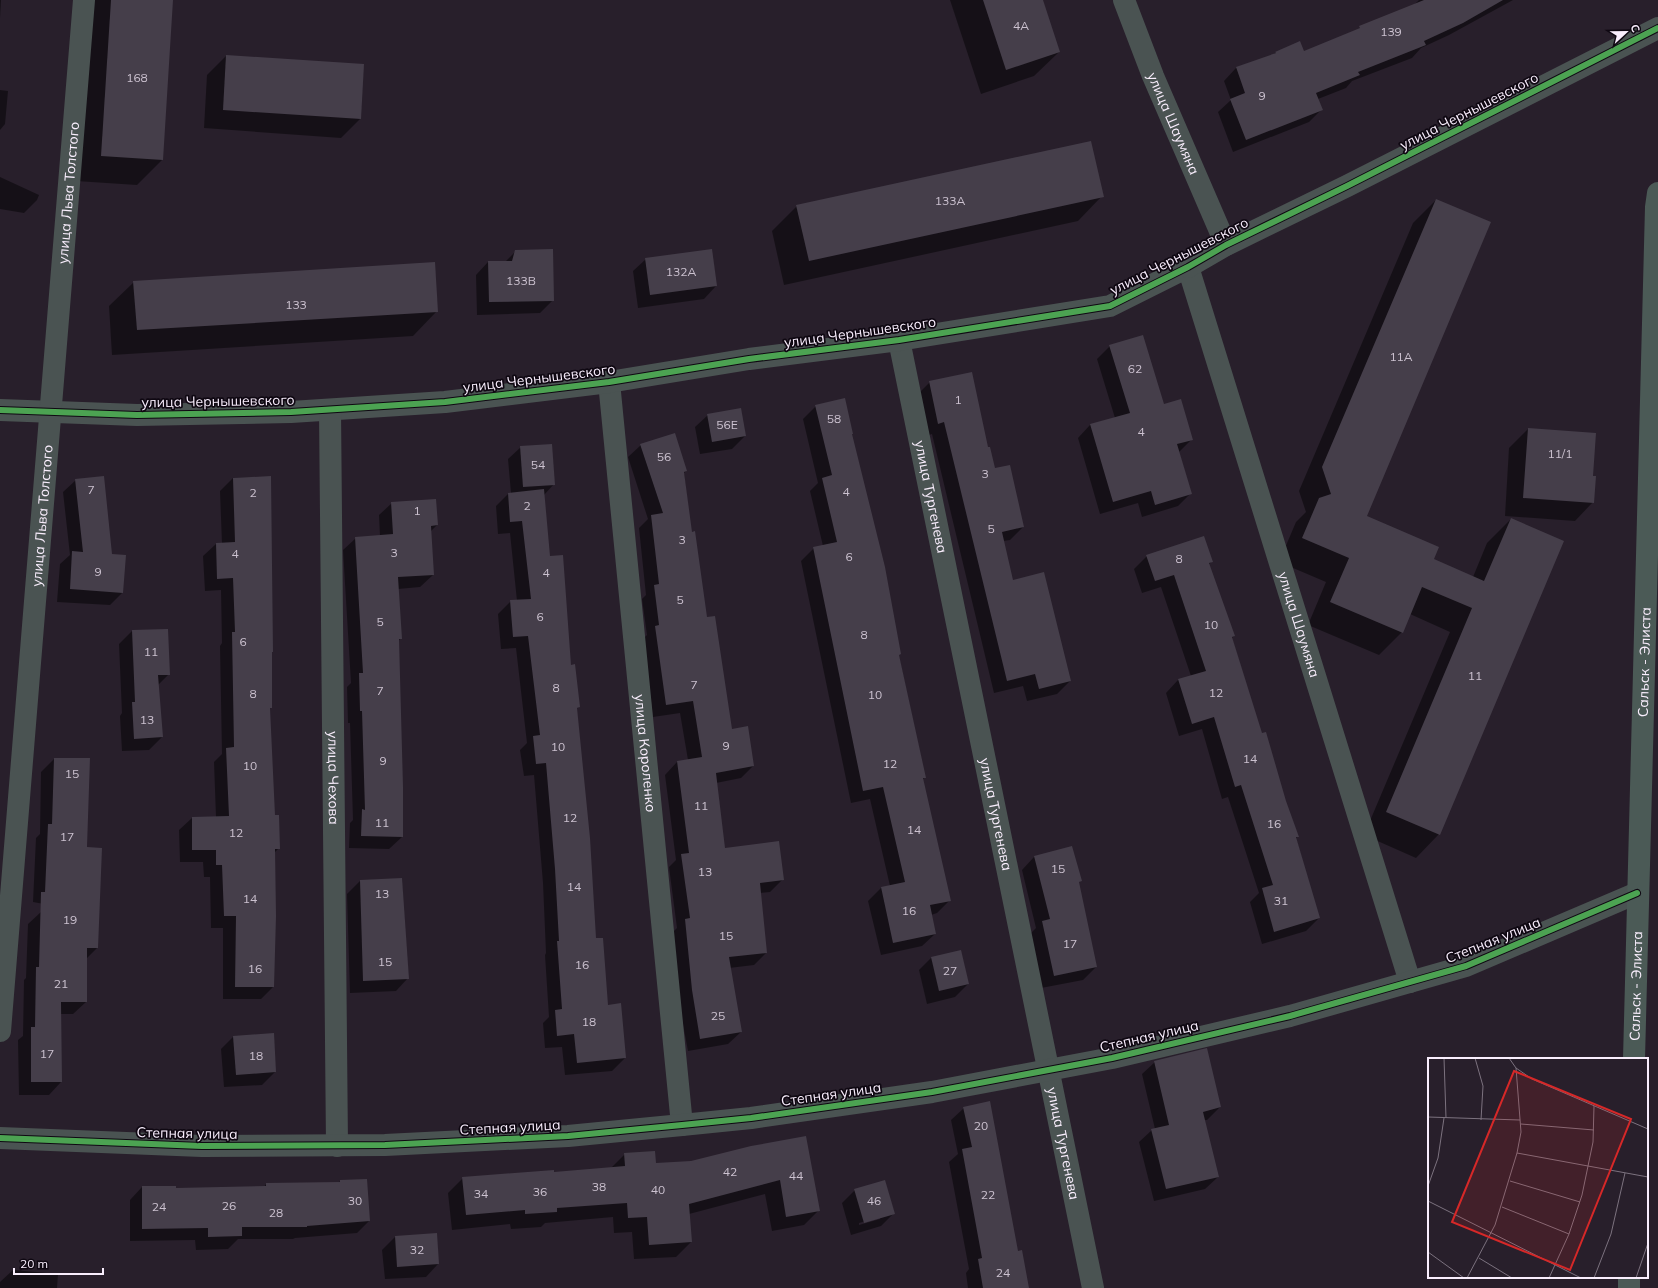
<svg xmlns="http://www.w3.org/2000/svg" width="1658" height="1288" font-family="Mulish,sans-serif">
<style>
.shadow{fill:#0007;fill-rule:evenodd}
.building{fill:#453e4a}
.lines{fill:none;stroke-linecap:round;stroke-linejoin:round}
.minor{stroke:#4a5352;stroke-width:22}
.tertiary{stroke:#4a5352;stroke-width:22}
.primary{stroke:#4b5a56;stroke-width:22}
.cycleway-casing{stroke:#0f0812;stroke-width:8}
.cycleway{stroke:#4ca352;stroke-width:6}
.labels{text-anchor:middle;stroke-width:3.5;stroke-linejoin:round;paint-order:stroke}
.number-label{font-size:12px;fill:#ccc2d0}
.street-label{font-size:14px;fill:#f9eefd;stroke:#0f0812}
.inset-road{fill:none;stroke:#7c727f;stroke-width:1}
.view{fill:#d62828;fill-opacity:0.15;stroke:#d62828;stroke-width:2}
.inset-edge{fill:none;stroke:#f9eefd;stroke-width:2}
</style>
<rect width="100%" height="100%" fill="#281f2b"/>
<g class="shadow">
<path d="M0 0H1L0 18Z"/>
<path d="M88 0H172L162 160 137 185 76 181Z"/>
<path d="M950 0H1042L1059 52 1034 76 981 94Z"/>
<path d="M1419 0H1513L1449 35 1421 48 1412 58 1352 81 1346 88 1318 99 1322 109 1309 122 1233 152 1218 112 1231 100 1224 81 1236 68 1273 55 1276 52 1303 53 1413 6Z"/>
<path d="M226 56 360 119 341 138 204 128 207 75Z"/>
<path d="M0 90 8 91 5 124 0 130Z"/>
<path d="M0 177 39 195 37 200 24 213 0 209Z"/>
<path d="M1102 196 1078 221 784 285 772 231 797 206Z"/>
<path d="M1436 200 1365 517 1433 560 1473 577 1487 543 1511 519 1439 834 1416 858 1364 835 1450 632 1410 614 1402 632 1379 655 1308 625 1326 582 1279 562 1296 522 1306 512 1299 491 1413 223Z"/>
<path d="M516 251 553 300 540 313 477 315 476 275 488 262H505Z"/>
<path d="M646 259 716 286 704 299 638 308 633 271Z"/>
<path d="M134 282 437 311 413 336 112 355 109 306Z"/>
<path d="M1110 346 1163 405 1192 439 1179 452 1191 493 1178 506 1142 517 1138 503 1100 514 1078 438 1090 425 1115 418 1097 359Z"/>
<path d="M930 382 988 448 994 470 1023 527 1010 540 1003 541 1012 581 1070 681 1057 694 1027 701 1023 686 994 693 932 434 926 436 917 395Z"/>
<path d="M816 406 851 435 925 777 922 780 950 900 937 913 931 915 935 934 922 946 881 955 868 901 881 888 890 886 870 799 851 803 801 561 814 548 823 546 810 491 818 483 803 419Z"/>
<path d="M708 415 745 436 732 449 700 454 695 427Z"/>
<path d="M1528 429 1592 477 1593 502 1575 521 1505 516 1509 448Z"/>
<path d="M641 445 686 471 684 473 691 533 706 618 731 730 753 766 741 778 716 783 724 849 783 879 770 892 760 893 766 953 754 965 729 968 741 1032 728 1044 688 1051 679 1003 673 932 677 928 669 867 676 860 665 775 677 762 688 760 680 713 653 717 643 639 647 635 642 599 646 595 639 528 648 519 628 457Z"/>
<path d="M521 447 554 484 544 495 549 557 579 707 576 709 595 939 607 1006 625 1058 612 1071 565 1075 562 1047 545 1048 543 1023 549 1017 545 955 546 953 543 883 534 775 524 776 520 750 527 743 516 648 501 649 498 614 511 601H517L510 533 498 534 496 506 508 494 511 493 508 459Z"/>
<path d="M270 477 271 707 269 710 274 816 279 848 274 853 273 987 261 999H223V928H211L210 877H204L203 862H180L179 830 192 818 216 817 214 762 222 754 220 646 222 643 221 590 205 591 203 556 216 544H222L220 491 233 478Z"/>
<path d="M76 480 111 555 122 593 110 605 57 602 60 564 70 555 63 492Z"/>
<path d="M392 503 437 525 430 532 433 575 420 587 398 589 401 638 398 641 402 837 389 849 349 848 350 823 353 820 350 723H348L347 687 351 683 343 550 356 538 380 536 379 515Z"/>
<path d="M1147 556 1211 562 1208 565 1234 636 1232 638 1261 734 1298 836 1296 838 1319 918 1306 931 1262 944 1250 902 1259 893 1228 797 1222 799 1202 729 1179 736 1166 693 1178 680 1191 676 1161 587 1142 593 1134 569Z"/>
<path d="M132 631 169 674 158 685 162 737 149 750 122 751 120 716 122 713 119 644Z"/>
<path d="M54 759 85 848 101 849 97 948 86 959V1002L73 1014H61V1082L49 1095H19L18 1040 23 1036 24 980 26 978 28 924 41 912 44 904 33 902 36 838 40 834 41 772Z"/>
<path d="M1034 857 1080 881 1078 883 1096 967 1083 980 1041 988 1030 934 1036 928 1022 870Z"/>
<path d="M360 881 408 978 396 991 350 993 347 894Z"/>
<path d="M931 958 968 984 955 997 927 1004 919 970Z"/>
<path d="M234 1036 275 1072 262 1085 224 1087 221 1049Z"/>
<path d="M1155 1062 1220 1107 1207 1120H1204L1218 1177 1205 1189 1154 1201 1139 1142 1152 1130 1155 1129 1142 1074Z"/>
<path d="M964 1108 1017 1252 1027 1288H968L966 1273 969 1269 949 1162 958 1154 951 1120Z"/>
<path d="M751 1147 819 1210 804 1225 772 1231 765 1194 689 1214 691 1242 676 1257 634 1259 632 1232 614 1233 613 1217 545 1223 541 1227 511 1229 510 1224 452 1230 448 1193 463 1178 554 1173 611 1168 625 1154 655 1164 691 1162Z"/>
<path d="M340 1181 369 1221 357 1233 295 1238 293 1239H238L228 1249 196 1250 195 1240 130 1241V1200L142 1187 175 1189 264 1187 266 1184H338Z"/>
<path d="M855 1190 894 1213 881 1226 851 1235 842 1203ZM880 1217V1219L859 1225V1223Z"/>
<path d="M395 1237 438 1264 426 1277 385 1279 382 1250Z"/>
<path d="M13 1270 58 1274 57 1288H0V1282Z"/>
</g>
<g class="building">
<path d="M111 0H173L163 160 101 156Z"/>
<path d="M983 0H1043L1060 52 1006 70Z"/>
<path d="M1424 0H1503L1463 23 1424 41 1426 45 1358 72 1360 75 1316 93 1323 110 1246 140 1230 99 1245 93 1236 67 1276 53 1275 52 1300 41 1304 51 1360 28 1359 26Z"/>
<path d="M226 55 364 64 361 119 223 110Z"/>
<path d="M1091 141 1104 197 809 261 796 205Z"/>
<path d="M1436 199 1491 222 1367 516 1439 547 1434 559 1484 581 1511 518 1564 541 1440 835 1386 812 1472 608 1422 587 1403 633 1330 602 1349 558 1302 538 1319 498 1331 494 1322 467Z"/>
<path d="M553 249 554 301 489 302 488 261H512L515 250Z"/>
<path d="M712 249 717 286 650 295 645 258Z"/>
<path d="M435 262 438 312 137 330 133 281Z"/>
<path d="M1143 335 1164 404 1181 399 1193 440 1177 444 1192 494 1155 505 1151 491 1113 502 1090 424 1130 413 1109 345Z"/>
<path d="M972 372 988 447H990L995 468 1010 465 1024 527 1002 532 1013 580 1044 572 1071 681 1039 689 1035 674 1007 681 944 422 938 424 929 381Z"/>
<path d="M845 398 853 434H852L885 567 901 654 899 655 926 778H923L951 901 930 905 936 934 893 943 881 887 905 882 883 787 863 791 813 547 837 542 822 478 832 475 815 405Z"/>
<path d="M741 408 746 436 712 442 707 414Z"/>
<path d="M1528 428 1596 433 1593 476H1596L1594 503 1523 498Z"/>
<path d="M675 433 687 471 684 472 692 532 695 531 707 617 715 616 732 729 748 726 754 766 716 773 725 848 779 841 784 880 760 883 767 953 729 957 742 1032 700 1039 692 990 685 919 690 918 681 854 689 853 677 761 702 757 693 701 666 705 655 626 659 625 654 585 659 584 651 515 663 513 640 444Z"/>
<path d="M552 444 555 485 523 487 520 446Z"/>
<path d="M104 476 112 554 126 555 123 593 70 589 72 551 83 552 75 479Z"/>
<path d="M271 476 273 652H272V708H270L275 815H279L280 849H275L276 916 274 987H235L236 916H224L222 865H216V850H192V817L229 816 226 748 234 747 232 632H235L233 578 217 579 216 543 235 542 233 478Z"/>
<path d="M544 489 550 556 563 555 571 665 575 664 580 707 577 708 590 838 596 938H603L608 1005 621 1003 626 1058 577 1063 574 1034 557 1036 555 1010 562 1009 557 941H559L555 869 546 763 536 764 533 736 540 735 528 636 513 637 510 600 531 599 522 521 510 522 508 493Z"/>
<path d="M436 499 438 525 431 526 434 575 398 577 402 639H399L403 787V837L361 836 362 809 365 810 362 711H360L359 673H363L355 537 393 534 391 502Z"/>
<path d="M1204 536 1213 562 1209 563 1235 636 1232 637 1262 733 1266 732 1286 801 1299 837H1296L1320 918 1274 932 1262 888 1273 885 1241 785 1235 787 1214 717 1192 724 1178 679 1206 671 1174 575 1155 581 1146 555Z"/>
<path d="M168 629 170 675H158L163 737 134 739 132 702H135L132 630Z"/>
<path d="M54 758H90L87 847 102 848 98 948H87V1002H61L62 1082H31V1027H35L36 967H39L41 892H45L48 824H52Z"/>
<path d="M1072 846 1082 881 1079 882 1097 967 1054 976 1042 921 1050 919 1034 856Z"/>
<path d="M402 878 409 979 363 981 360 880Z"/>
<path d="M961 950 969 984 939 991 931 957Z"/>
<path d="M274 1033 276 1072 236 1075 233 1036Z"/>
<path d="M1207 1048 1221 1107 1203 1112 1219 1177 1166 1189 1151 1129 1169 1125 1154 1061Z"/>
<path d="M990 1101 1018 1251 1022 1250 1029 1288H983L978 1259 982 1258 962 1149 972 1147 963 1107Z"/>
<path d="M806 1136 820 1211 786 1217 780 1180 689 1204 692 1242 649 1245 647 1217 628 1218 627 1203 557 1208V1212L525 1214V1210L466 1215 462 1177 554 1170V1172L625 1166 624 1153 655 1151 656 1163 691 1161 751 1146Z"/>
<path d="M367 1179 370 1221 307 1226V1227H242V1236L208 1237V1228L142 1229V1186H176V1188L266 1186V1183L340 1182V1180Z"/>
<path d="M885 1180 895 1214 864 1223 854 1189Z"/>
<path d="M437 1233 439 1264 397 1267 395 1236Z"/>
</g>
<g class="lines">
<g class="minor">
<path id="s1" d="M899 340 1093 1288"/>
<path id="s2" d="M609 382 682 1125"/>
<path id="s3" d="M0 410 137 415 291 412 445 402 609 382 749 359 899 340 1110 306 1188 267 1410 982"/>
<path id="s4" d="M330 410 337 1146"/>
<path id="s5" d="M0 1031 84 0"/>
<path d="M0 1138 202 1146 385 1145 568 1136 682 1125 751 1118 932 1092 1112 1058 1290 1016 1466 966 1637 893"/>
</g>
<g class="tertiary">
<path id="s6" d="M1124 0 1153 76 1226 245"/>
<path d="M1188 267 1226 245 1347 186 1658 28"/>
</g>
<g class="primary">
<path id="s7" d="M1634 1059 1656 207 1658 193"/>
<path d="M1629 1288V1277"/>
</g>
<g class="cycleway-casing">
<g id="cycleway">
<path d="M0 410 137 415 291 412 445 402 609 382 749 359 899 340 1110 306 1188 267 1226 245 1347 186 1658 28"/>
<path d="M0 1138 202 1146 385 1145 568 1136 682 1125 751 1118 932 1092 1112 1058 1290 1016 1466 966 1637 893"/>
</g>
</g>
<use href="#cycleway" class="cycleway"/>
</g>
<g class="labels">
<g class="number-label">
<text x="1021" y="30">4А</text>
<text x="1391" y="36">139</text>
<text x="137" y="82">168</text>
<text x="1262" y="100">9</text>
<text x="950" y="205">133А</text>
<text x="681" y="276">132А</text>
<text x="521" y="285">133В</text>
<text x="296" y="309">133</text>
<text x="1401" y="361">11А</text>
<text x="1135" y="373">62</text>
<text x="958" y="404">1</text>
<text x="834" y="423">58</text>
<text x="727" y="429">56Е</text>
<text x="1141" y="436">4</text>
<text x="1560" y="458">11/1</text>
<text x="664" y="461">56</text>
<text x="538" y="469">54</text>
<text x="985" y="478">3</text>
<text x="91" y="494">7</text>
<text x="846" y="496">4</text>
<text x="253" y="497">2</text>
<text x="527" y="510">2</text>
<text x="417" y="515">1</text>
<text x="991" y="533">5</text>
<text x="682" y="544">3</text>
<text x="394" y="557">3</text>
<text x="235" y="558">4</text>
<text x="849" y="561">6</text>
<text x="1179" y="563">8</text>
<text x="98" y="576">9</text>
<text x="546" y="577">4</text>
<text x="680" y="604">5</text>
<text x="540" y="621">6</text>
<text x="380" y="626">5</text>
<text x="1211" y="629">10</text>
<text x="864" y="639">8</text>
<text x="243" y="646">6</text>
<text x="151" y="656">11</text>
<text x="1475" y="680">11</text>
<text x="694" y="689">7</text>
<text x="556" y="692">8</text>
<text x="380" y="695">7</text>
<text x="1216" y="697">12</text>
<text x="253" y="698">8</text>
<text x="875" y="699">10</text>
<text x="147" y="724">13</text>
<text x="726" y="750">9</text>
<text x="558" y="751">10</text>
<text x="1250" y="763">14</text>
<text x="383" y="765">9</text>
<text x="890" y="768">12</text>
<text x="250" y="770">10</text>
<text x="72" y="778">15</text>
<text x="701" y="810">11</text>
<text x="570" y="822">12</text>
<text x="382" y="827">11</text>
<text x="1274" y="828">16</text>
<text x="914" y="834">14</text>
<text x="236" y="837">12</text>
<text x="67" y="841">17</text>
<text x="1058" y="873">15</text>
<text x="705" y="876">13</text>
<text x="574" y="891">14</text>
<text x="382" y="898">13</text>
<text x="250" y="903">14</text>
<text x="1281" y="905">31</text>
<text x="909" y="915">16</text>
<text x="70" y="924">19</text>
<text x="726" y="940">15</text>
<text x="1070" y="948">17</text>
<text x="385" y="966">15</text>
<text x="582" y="969">16</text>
<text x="255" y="973">16</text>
<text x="950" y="975">27</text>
<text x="61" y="988">21</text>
<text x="718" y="1020">25</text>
<text x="589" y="1026">18</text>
<text x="47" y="1058">17</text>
<text x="256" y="1060">18</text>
<text x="981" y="1130">20</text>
<text x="730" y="1176">42</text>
<text x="796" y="1180">44</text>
<text x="599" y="1191">38</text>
<text x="658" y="1194">40</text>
<text x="540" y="1196">36</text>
<text x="481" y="1198">34</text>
<text x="988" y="1199">22</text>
<text x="355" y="1205">30</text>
<text x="874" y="1205">46</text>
<text x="229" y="1210">26</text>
<text x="159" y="1211">24</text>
<text x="276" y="1217">28</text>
<text x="417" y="1254">32</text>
<text x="1003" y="1277">24</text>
</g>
<g class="street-label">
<text transform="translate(1469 111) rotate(-27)" y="5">улица Чернышевского</text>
<text dy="5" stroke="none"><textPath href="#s6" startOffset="133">улица Шаумяна</textPath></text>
<text dy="5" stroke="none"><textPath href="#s5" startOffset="841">улица Льва Толстого</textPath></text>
<text transform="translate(1179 256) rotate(-27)" y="5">улица Чернышевского</text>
<text transform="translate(860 332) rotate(-8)" y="5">улица Чернышевского</text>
<text transform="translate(539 378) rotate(-7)" y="5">улица Чернышевского</text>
<text transform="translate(218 401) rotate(-1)" y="5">улица Чернышевского</text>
<text dy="5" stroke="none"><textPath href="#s1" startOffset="160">улица Тургенева</textPath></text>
<text dy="5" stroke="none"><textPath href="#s5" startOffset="517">улица Льва Толстого</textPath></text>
<text dy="5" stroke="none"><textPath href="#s3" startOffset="1579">улица Шаумяна</textPath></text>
<text dy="5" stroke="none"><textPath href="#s7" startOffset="397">Сальск - Элиста</textPath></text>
<text dy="5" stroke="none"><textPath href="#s2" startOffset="373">улица Короленко</textPath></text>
<text dy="5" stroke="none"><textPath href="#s4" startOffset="368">улица Чехова</textPath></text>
<text dy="5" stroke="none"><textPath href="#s1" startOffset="484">улица Тургенева</textPath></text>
<text transform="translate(1493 940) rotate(-22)" y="5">Степная улица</text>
<text dy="5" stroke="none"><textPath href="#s7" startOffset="73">Сальск - Элиста</textPath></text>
<text transform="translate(1149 1036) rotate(-13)" y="5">Степная улица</text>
<text transform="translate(831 1094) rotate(-8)" y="5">Степная улица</text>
<text transform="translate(510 1127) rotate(-3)" y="5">Степная улица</text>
<text transform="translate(187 1133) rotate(1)" y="5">Степная улица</text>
<text dy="5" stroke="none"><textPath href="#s1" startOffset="820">улица Тургенева</textPath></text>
</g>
</g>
<g transform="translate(1428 1058)">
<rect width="220" height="220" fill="#281f2b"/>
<path class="inset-road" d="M16 0 18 60M47 0 55 28 53 62M81 0 88 10 104 21 220 71M0 59 92 62M93 66 166 72M89 95 220 119M82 123 152 144M0 128 10 100 16 60M0 143 153 220M74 149 141 176M0 194 36 220M51 200 84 220M39 220 67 167 89 95 93 74 88 10M121 220 141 176 154 137 165 84 166 48M166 220 183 176 197 115M208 220 220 185"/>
<path class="view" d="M86 13 203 61 142 212 24 164Z"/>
<rect width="220" height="220" class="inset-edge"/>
</g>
<g transform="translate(1626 32) rotate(68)" stroke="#0f0812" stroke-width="3" paint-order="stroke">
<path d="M0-3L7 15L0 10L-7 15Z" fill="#f9eefd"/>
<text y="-6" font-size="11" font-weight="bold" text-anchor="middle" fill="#f9eefd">С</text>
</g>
<path d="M14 1268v6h89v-6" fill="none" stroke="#f9eefd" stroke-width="2"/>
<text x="20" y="1268" font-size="12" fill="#f9eefd" stroke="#0f0812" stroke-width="3" paint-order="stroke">20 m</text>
</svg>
